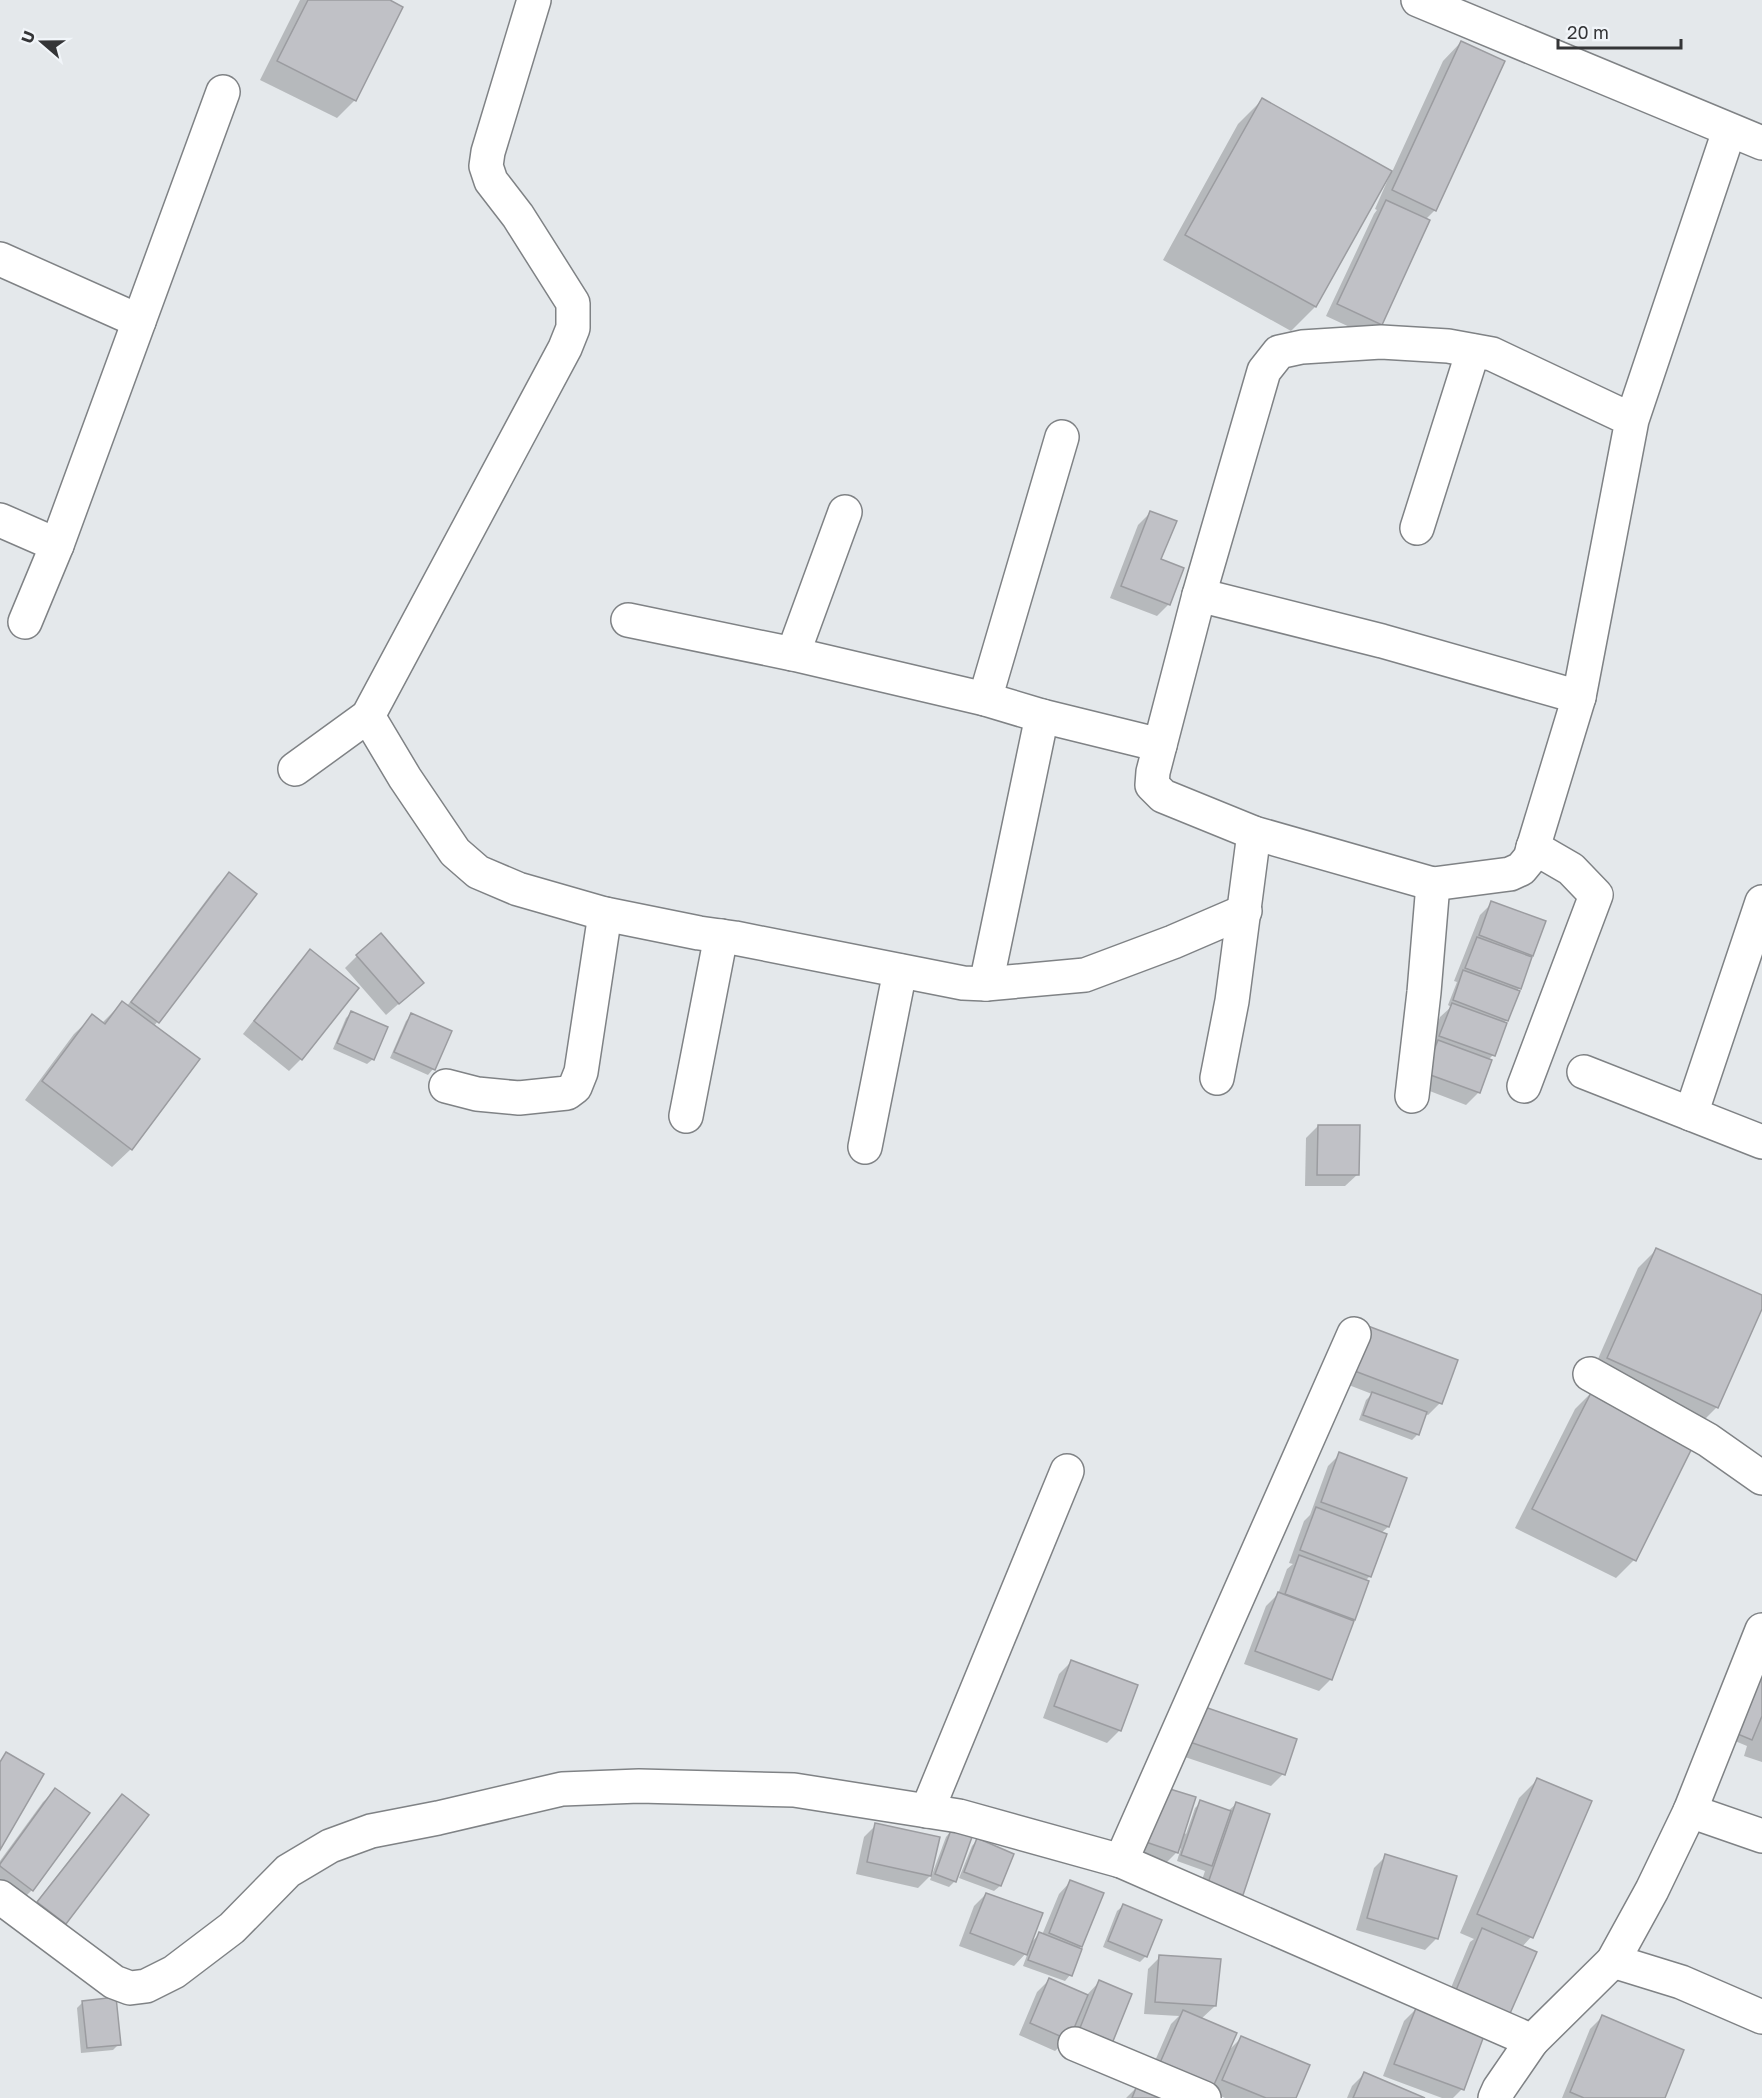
<svg xmlns="http://www.w3.org/2000/svg" width="1762" height="2098" font-family="'Golos Text',sans-serif">
<style>
.shadow{fill:#0003}
.building{fill:#c0c1c6;stroke:#9b9ca0;stroke-width:1.5}
.lines{fill:none;stroke-linecap:round;stroke-linejoin:round}
.street-casing{stroke:#7f8285;stroke-width:36}
.street{stroke:#fff;stroke-width:33}
</style>
<rect width="100%" height="100%" fill="#e4e8eb"/>
<g class="shadow">
<path d="M300 0H387L355 100 337 118 260 80Z"/>
<path d="M1461 42 1435 210 1425 220 1381 324 1369 336 1326 316 1374 214 1377 210 1375 209 1389 177 1387 176 1315 307 1291 331 1163 260 1238 124 1262 100 1392 172 1443 61Z"/>
<path d="M1150 513 1169 604 1157 616 1110 598 1138 525Z"/>
<path d="M229 874 255 894 154 1026 131 1149 112 1167 25 1100 74 1034 93 1016 102 1023 122 1003 127 1006 217 886Z"/>
<path d="M1492 903 1532 955 1529 958 1519 988 1516 992 1507 1020 1503 1023 1493 1055 1488 1060 1491 1061 1478 1093 1466 1105 1414 1085 1440 1017 1451 1007 1448 1005 1457 982 1454 981 1480 915Z"/>
<path d="M310 951 301 1059 289 1071 243 1034 298 963Z"/>
<path d="M357 956 422 983 386 1015 345 968Z"/>
<path d="M352 1012 373 1059 367 1064 333 1049 346 1018Z"/>
<path d="M412 1015 433 1069 428 1075 390 1058 406 1021Z"/>
<path d="M1318 1126 1358 1174 1345 1186H1305L1306 1138Z"/>
<path d="M1656 1250 1762 1296V1305L1717 1407 1699 1425 1590 1377 1638 1268Z"/>
<path d="M1356 1340 1440 1403 1428 1415 1425 1414 1417 1435 1412 1440 1359 1420 1366 1400 1372 1394 1341 1382Z"/>
<path d="M1593 1391 1634 1560 1616 1578 1515 1528 1575 1409Z"/>
<path d="M1340 1454 1388 1527 1381 1533 1370 1576 1365 1581 1354 1619 1331 1679 1319 1691 1244 1664 1266 1606 1278 1594 1287 1569 1293 1564 1289 1563 1304 1521 1310 1515 1328 1466Z"/>
<path d="M1071 1662 1120 1730 1107 1743 1043 1718 1059 1674Z"/>
<path d="M1762 1673V1762L1744 1756 1747 1746 1723 1736Z"/>
<path d="M1188 1719 1283 1774 1271 1786 1176 1754Z"/>
<path d="M1537 1780 1531 1937 1522 1947 1443 2007 1470 1942 1474 1939 1460 1933 1519 1798Z"/>
<path d="M56 1790 32 1890 20 1902 0 1887V1861L43 1802Z"/>
<path d="M122 1796 147 1816 64 1923 52 1935 26 1915 110 1808Z"/>
<path d="M1146 1798 1186 1834 1195 1808 1201 1802 1228 1811 1236 1804 1242 1894 1230 1906 1197 1895 1205 1871 1177 1861 1181 1848 1165 1864 1129 1852Z"/>
<path d="M876 1825 931 1875 918 1888 856 1874 864 1837Z"/>
<path d="M951 1831 955 1881 949 1887 930 1880 946 1837Z"/>
<path d="M977 1840 1012 1854 1000 1886 994 1891 959 1878 972 1846Z"/>
<path d="M1386 1856 1437 1938 1425 1950 1356 1930 1374 1868Z"/>
<path d="M1071 1881 1081 1946 1078 1949 1080 1950 1070 1975 1065 1981 1023 1966 1029 1950 1014 1966 959 1946 974 1906 986 1894 1030 1944 1039 1934 1042 1935 1059 1894Z"/>
<path d="M1123 1906 1146 1956 1140 1962 1103 1947 1117 1911Z"/>
<path d="M1160 1957 1215 2006 1201 2019 1227 2052 1241 2038 1294 2098H1225L1209 2091 1205 2098H1126L1139 2085 1145 2084 1171 2024 1179 2016 1144 2014 1148 1969Z"/>
<path d="M1049 1980 1086 1996 1099 1982 1094 2068 1063 2055 1070 2037 1055 2051 1019 2035 1037 1992Z"/>
<path d="M83 2002 119 2044 113 2050 81 2053 77 2008Z"/>
<path d="M1416 2009 1462 2089 1453 2098H1442L1383 2076 1404 2021Z"/>
<path d="M1602 2017 1663 2098H1562L1590 2029Z"/>
<path d="M1364 2074 1421 2098H1347L1352 2086Z"/>
</g>
<g class="building">
<path d="M308 0H390L403 7 356 101 277 61Z"/>
<path d="M1461 41 1505 61 1436 211 1392 190Z"/>
<path d="M1262 98 1392 171 1316 307 1185 235Z"/>
<path d="M1386 200 1430 220 1382 325 1337 304Z"/>
<path d="M1150 511 1177 521 1161 559 1184 568 1170 605 1121 586Z"/>
<path d="M229 872 257 894 159 1023 131 1002Z"/>
<path d="M1491 901 1546 921 1533 956 1479 935Z"/>
<path d="M381 933 424 983 399 1004 356 955Z"/>
<path d="M1477 937 1532 957 1521 989 1465 968Z"/>
<path d="M310 949 359 988 302 1060 254 1021Z"/>
<path d="M1463 970 1520 991 1508 1021 1453 1000Z"/>
<path d="M122 1001 200 1059 132 1150 42 1081 92 1014 105 1024Z"/>
<path d="M1452 1003 1507 1023 1495 1056 1439 1036Z"/>
<path d="M351 1011 388 1027 374 1060 337 1043Z"/>
<path d="M411 1013 452 1031 435 1070 394 1052Z"/>
<path d="M1438 1040 1492 1060 1480 1093 1425 1073Z"/>
<path d="M1318 1125H1360L1359 1175H1317Z"/>
<path d="M1656 1248 1762 1295V1309L1718 1408 1607 1358Z"/>
<path d="M1368 1326 1458 1360 1442 1404 1352 1370Z"/>
<path d="M1593 1389 1696 1440 1636 1561 1532 1509Z"/>
<path d="M1372 1392 1427 1412 1419 1435 1363 1415Z"/>
<path d="M1339 1452 1407 1478 1389 1527 1321 1502Z"/>
<path d="M1316 1507 1387 1534 1371 1577 1300 1550Z"/>
<path d="M1299 1555 1369 1581 1355 1620 1285 1594Z"/>
<path d="M1278 1592 1354 1621 1332 1680 1255 1651Z"/>
<path d="M1071 1660 1138 1685 1121 1731 1054 1706Z"/>
<path d="M1762 1672V1716L1752 1740 1728 1730Z"/>
<path d="M1199 1705 1297 1739 1285 1775 1187 1741Z"/>
<path d="M6 1752 44 1774 0 1850V1762Z"/>
<path d="M1537 1778 1592 1801 1533 1938 1477 1914Z"/>
<path d="M1157 1785 1196 1797 1178 1853 1140 1840Z"/>
<path d="M55 1788 90 1813 33 1891 0 1866V1864Z"/>
<path d="M122 1794 149 1815 66 1924 37 1902Z"/>
<path d="M1200 1800 1231 1811 1212 1866 1181 1855Z"/>
<path d="M1236 1802 1270 1814 1243 1895 1208 1883Z"/>
<path d="M875 1823 940 1837 931 1876 867 1862Z"/>
<path d="M951 1830 972 1837 956 1882 935 1874Z"/>
<path d="M977 1838 1014 1854 1001 1886 964 1872Z"/>
<path d="M1385 1854 1457 1876 1438 1939 1367 1918Z"/>
<path d="M1070 1880 1104 1893 1082 1947 1049 1933Z"/>
<path d="M986 1893 1043 1913 1027 1955 970 1933Z"/>
<path d="M1123 1904 1162 1920 1147 1957 1108 1941Z"/>
<path d="M1482 1928 1537 1952 1508 2018 1454 1995Z"/>
<path d="M1039 1932 1082 1949 1072 1976 1028 1960Z"/>
<path d="M1159 1955 1221 1959 1216 2006 1155 2002Z"/>
<path d="M1049 1978 1088 1995 1069 2040 1030 2023Z"/>
<path d="M1099 1980 1132 1994 1107 2056 1074 2043Z"/>
<path d="M116 1997 121 2045 87 2048 82 2001Z"/>
<path d="M1416 2008 1485 2033 1464 2090 1394 2064Z"/>
<path d="M1183 2010 1237 2033 1209 2096 1156 2072Z"/>
<path d="M1602 2015 1684 2050 1665 2098H1584L1570 2092Z"/>
<path d="M1241 2036 1310 2065 1296 2098H1266L1222 2080Z"/>
<path d="M1364 2072 1425 2098H1353Z"/>
<path d="M1138 2083 1172 2098H1132Z"/>
</g>
<g class="lines">
<g class="street-casing">
<g id="street">
<path d="M1418 0 1762 143"/>
<path d="M0 259 139 321"/>
<path d="M1632 420 1492 354 1448 346 1381 342 1302 347 1279 352 1264 371 1199 595 1153 772 1152 785 1163 796 1254 833 1433 884 1510 874 1521 869 1530 858 1579 697 1632 420 1729 131"/>
<path d="M0 520 57 545"/>
<path d="M1417 528 1473 351"/>
<path d="M1199 595 1382 641 1579 697"/>
<path d="M628 620 793 654 985 699 1042 716 1160 745"/>
<path d="M25 622 57 545 223 92"/>
<path d="M793 654 845 512"/>
<path d="M985 699 1062 437"/>
<path d="M368 716 405 778 455 852 478 872 518 889 605 914 699 933 735 938 963 983 986 984 1085 975 1173 942 1245 911"/>
<path d="M295 769 368 716 565 348 573 328V303L518 216 491 181 486 166 488 152 534 0"/>
<path d="M986 984 1042 716"/>
<path d="M1584 1072 1762 1142"/>
<path d="M1217 1078 1232 1001 1254 833"/>
<path d="M446 1086 477 1094 519 1098 567 1093 575 1087 581 1072 605 914"/>
<path d="M1524 1086 1596 895 1571 869 1533 847"/>
<path d="M1412 1096 1424 992 1433 884"/>
<path d="M1691 1114 1762 902"/>
<path d="M686 1116 721 936"/>
<path d="M865 1147 900 971"/>
<path d="M1590 1374 1708 1440 1762 1478"/>
<path d="M927 1811 1067 1471"/>
<path d="M1690 1811 1762 1836"/>
<path d="M1121 1861 1354 1334"/>
<path d="M0 1897 114 1982 130 1988 146 1986 174 1972 232 1928 288 1871 330 1846 371 1831 438 1818 562 1789 639 1786 794 1790 959 1816 1121 1861 1532 2041 1613 1961 1652 1890 1690 1811 1762 1630"/>
<path d="M1613 1961 1681 1982 1762 2017"/>
<path d="M1075 2044 1204 2098"/>
<path d="M1495 2098 1499 2089 1532 2041"/>
</g>
</g>
<use href="#street" class="street"/>
</g>
<g transform="translate(42 42) rotate(290)" stroke="#f1f5f9" stroke-width="4.5" paint-order="stroke">
<path d="M0-4.5L10 22L0 15L-10 22Z" fill="#343537"/>
<text y="-9" font-size="16" font-weight="bold" text-anchor="middle" fill="#343537">U</text>
</g>
<path d="M1558 39v9h123v-9" fill="none" stroke="#343537" stroke-width="3"/>
<text x="1567" y="39" font-size="18" fill="#343537" stroke="#f1f5f9" stroke-width="4.5" paint-order="stroke">20 m</text>
</svg>
